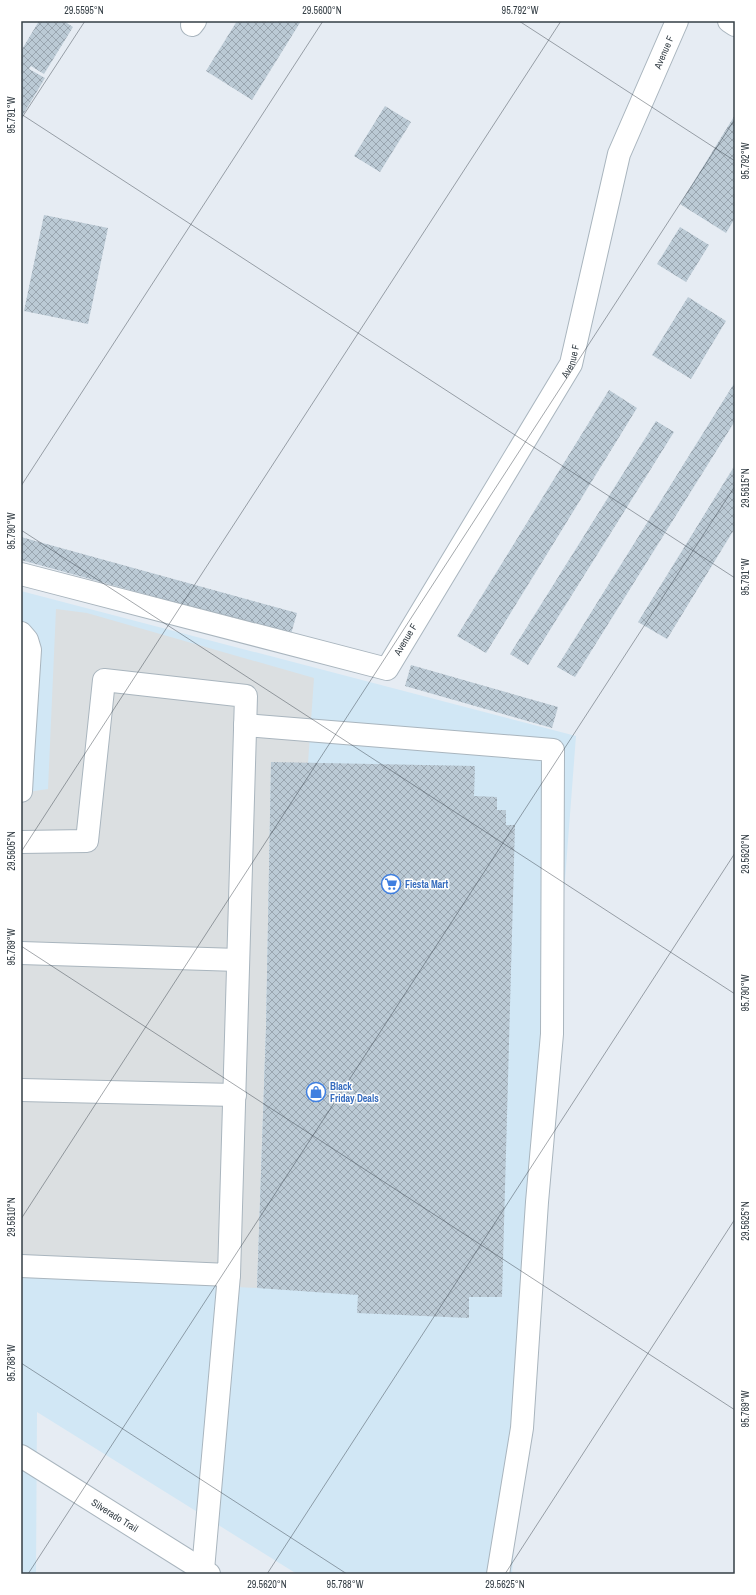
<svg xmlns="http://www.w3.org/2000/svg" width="756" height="1595" font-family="'Archivo Narrow',sans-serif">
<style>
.commercial{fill:#d1e7f5}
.parking{fill:#dbdfe1}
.building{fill:url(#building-cross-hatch)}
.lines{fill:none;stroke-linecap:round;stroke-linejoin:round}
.minor-casing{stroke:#a9b5be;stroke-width:24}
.minor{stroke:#fff;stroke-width:22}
.ticks{fill:none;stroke:#353f46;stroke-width:1;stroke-opacity:0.45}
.labels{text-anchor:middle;stroke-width:3;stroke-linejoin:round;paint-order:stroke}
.street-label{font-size:10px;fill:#353f46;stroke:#fff}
.shop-label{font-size:10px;font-weight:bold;fill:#366cbe;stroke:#fff;text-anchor:start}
.neatline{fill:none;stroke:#353f46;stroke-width:1.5}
.ticks-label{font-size:10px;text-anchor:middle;fill:#353f46}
</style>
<defs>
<pattern id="building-cross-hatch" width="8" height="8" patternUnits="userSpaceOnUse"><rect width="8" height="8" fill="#bbcad5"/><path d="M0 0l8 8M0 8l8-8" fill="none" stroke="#99a5af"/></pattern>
</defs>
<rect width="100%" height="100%" fill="#e6ecf3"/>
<path class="commercial" d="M21 591 576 736 512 1574H297L37 1412 36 1574H21Z"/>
<path class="parking" d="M56 609 87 613 314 678 308 763H271L266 1028 257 1288 21 1276V793L48 789Z"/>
<g class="building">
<path d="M39 21H64L73 27 44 74 31 66 29 69 45 78 21 118V63L22 61 21 60V51Z"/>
<path d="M237 21H301L252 100 206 71Z"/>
<path d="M385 106 411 122 380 172 354 156Z"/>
<path d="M735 115V218L726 233 680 204Z"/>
<path d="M44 215 108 228 88 324 24 311Z"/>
<path d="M680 227 709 245 686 282 657 264Z"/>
<path d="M688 297 726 321 691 379 652 355Z"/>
<path d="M735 382V421L575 677 557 667Z"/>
<path d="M609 390 637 408 486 653 457 636Z"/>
<path d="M656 421 674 432 528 665 510 654Z"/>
<path d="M735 465V528L667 639 638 622Z"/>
<path d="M21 537 297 613 291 634 21 560Z"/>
<path d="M411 665 558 707 552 728 405 686Z"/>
<path d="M271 762 475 766 474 796 497 797V810H506V825H515L502 1297H469V1318L357 1313 358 1295 257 1288 266 1028Z"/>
</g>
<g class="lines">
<g class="minor-casing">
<g id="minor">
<path d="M729 21 735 25"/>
<path d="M192 25 195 21"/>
<path id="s1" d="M21 574 387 669 571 364 619 154 677 21"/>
<path d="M21 633 27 640 30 650 23 756"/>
<path d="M245 725 553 750 552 1034 537 1202 522 1428 498 1574"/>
<path d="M21 756H23L21 791"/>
<path d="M21 842 87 841 104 680 246 696 229 1275 21 1266"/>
<path d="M21 953 238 960"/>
<path d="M21 1090 235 1095"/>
<path id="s2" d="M21 1456 209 1574"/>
<path d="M203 1570 229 1275"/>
</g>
</g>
<use href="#minor" class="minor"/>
</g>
<path class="ticks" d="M519 21 735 161M21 114 735 578M21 119 85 21M21 486 323 21M21 530 735 994M21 852 561 21M21 946 735 1410M21 1219 735 119M21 1363 347 1574M28 1574 735 486M267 1574 735 853M505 1574 735 1219"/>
<defs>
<g id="supermarket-ring" transform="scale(1)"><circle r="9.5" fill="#fff" stroke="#3f7fe0" stroke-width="1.5"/><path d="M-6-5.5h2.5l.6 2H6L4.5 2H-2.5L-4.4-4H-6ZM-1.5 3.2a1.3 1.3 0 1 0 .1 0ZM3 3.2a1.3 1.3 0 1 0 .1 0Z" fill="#3f7fe0"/></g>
<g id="shop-ring" transform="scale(1)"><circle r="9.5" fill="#fff" stroke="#3f7fe0" stroke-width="1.5"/><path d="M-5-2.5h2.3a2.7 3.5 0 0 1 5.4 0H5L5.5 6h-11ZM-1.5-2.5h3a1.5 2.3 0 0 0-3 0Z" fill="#3f7fe0"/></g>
</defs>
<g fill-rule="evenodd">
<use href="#supermarket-ring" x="391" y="884"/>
<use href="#shop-ring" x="316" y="1092"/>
</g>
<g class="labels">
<g class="street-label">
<text dy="4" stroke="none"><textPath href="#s1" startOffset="1061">Avenue F</textPath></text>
<text dy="4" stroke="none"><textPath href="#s1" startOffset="737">Avenue F</textPath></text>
<text dy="4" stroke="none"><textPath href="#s1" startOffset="413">Avenue F</textPath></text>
<text dy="4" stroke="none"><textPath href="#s2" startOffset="111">Silverado Trail</textPath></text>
</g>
<g class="shop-label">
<text x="405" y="888">Fiesta Mart</text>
<text x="330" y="1090">Black<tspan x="330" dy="12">Friday Deals</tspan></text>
</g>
</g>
<rect width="756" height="1595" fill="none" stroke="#ffffff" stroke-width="44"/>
<rect x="22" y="22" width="712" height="1551" class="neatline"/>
<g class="ticks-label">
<text x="84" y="14">29.5595°N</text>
<text x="322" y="14">29.5600°N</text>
<text x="520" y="14">95.792°W</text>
<text transform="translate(11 115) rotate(-90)" y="4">95.791°W</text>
<text transform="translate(745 161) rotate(-90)" y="4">95.792°W</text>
<text transform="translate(745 488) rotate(-90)" y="4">29.5615°N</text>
<text transform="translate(11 531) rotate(-90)" y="4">95.790°W</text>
<text transform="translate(745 577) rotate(-90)" y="4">95.791°W</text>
<text transform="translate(11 851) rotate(-90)" y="4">29.5605°N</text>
<text transform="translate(745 854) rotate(-90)" y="4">29.5620°N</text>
<text transform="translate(11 947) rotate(-90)" y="4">95.789°W</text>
<text transform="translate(745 993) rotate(-90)" y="4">95.790°W</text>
<text transform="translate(11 1217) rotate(-90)" y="4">29.5610°N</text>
<text transform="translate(745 1221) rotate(-90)" y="4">29.5625°N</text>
<text transform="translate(11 1363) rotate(-90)" y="4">95.788°W</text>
<text transform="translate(745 1409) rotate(-90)" y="4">95.789°W</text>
<text x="267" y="1588">29.5620°N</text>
<text x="345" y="1588">95.788°W</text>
<text x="505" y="1588">29.5625°N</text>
</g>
</svg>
